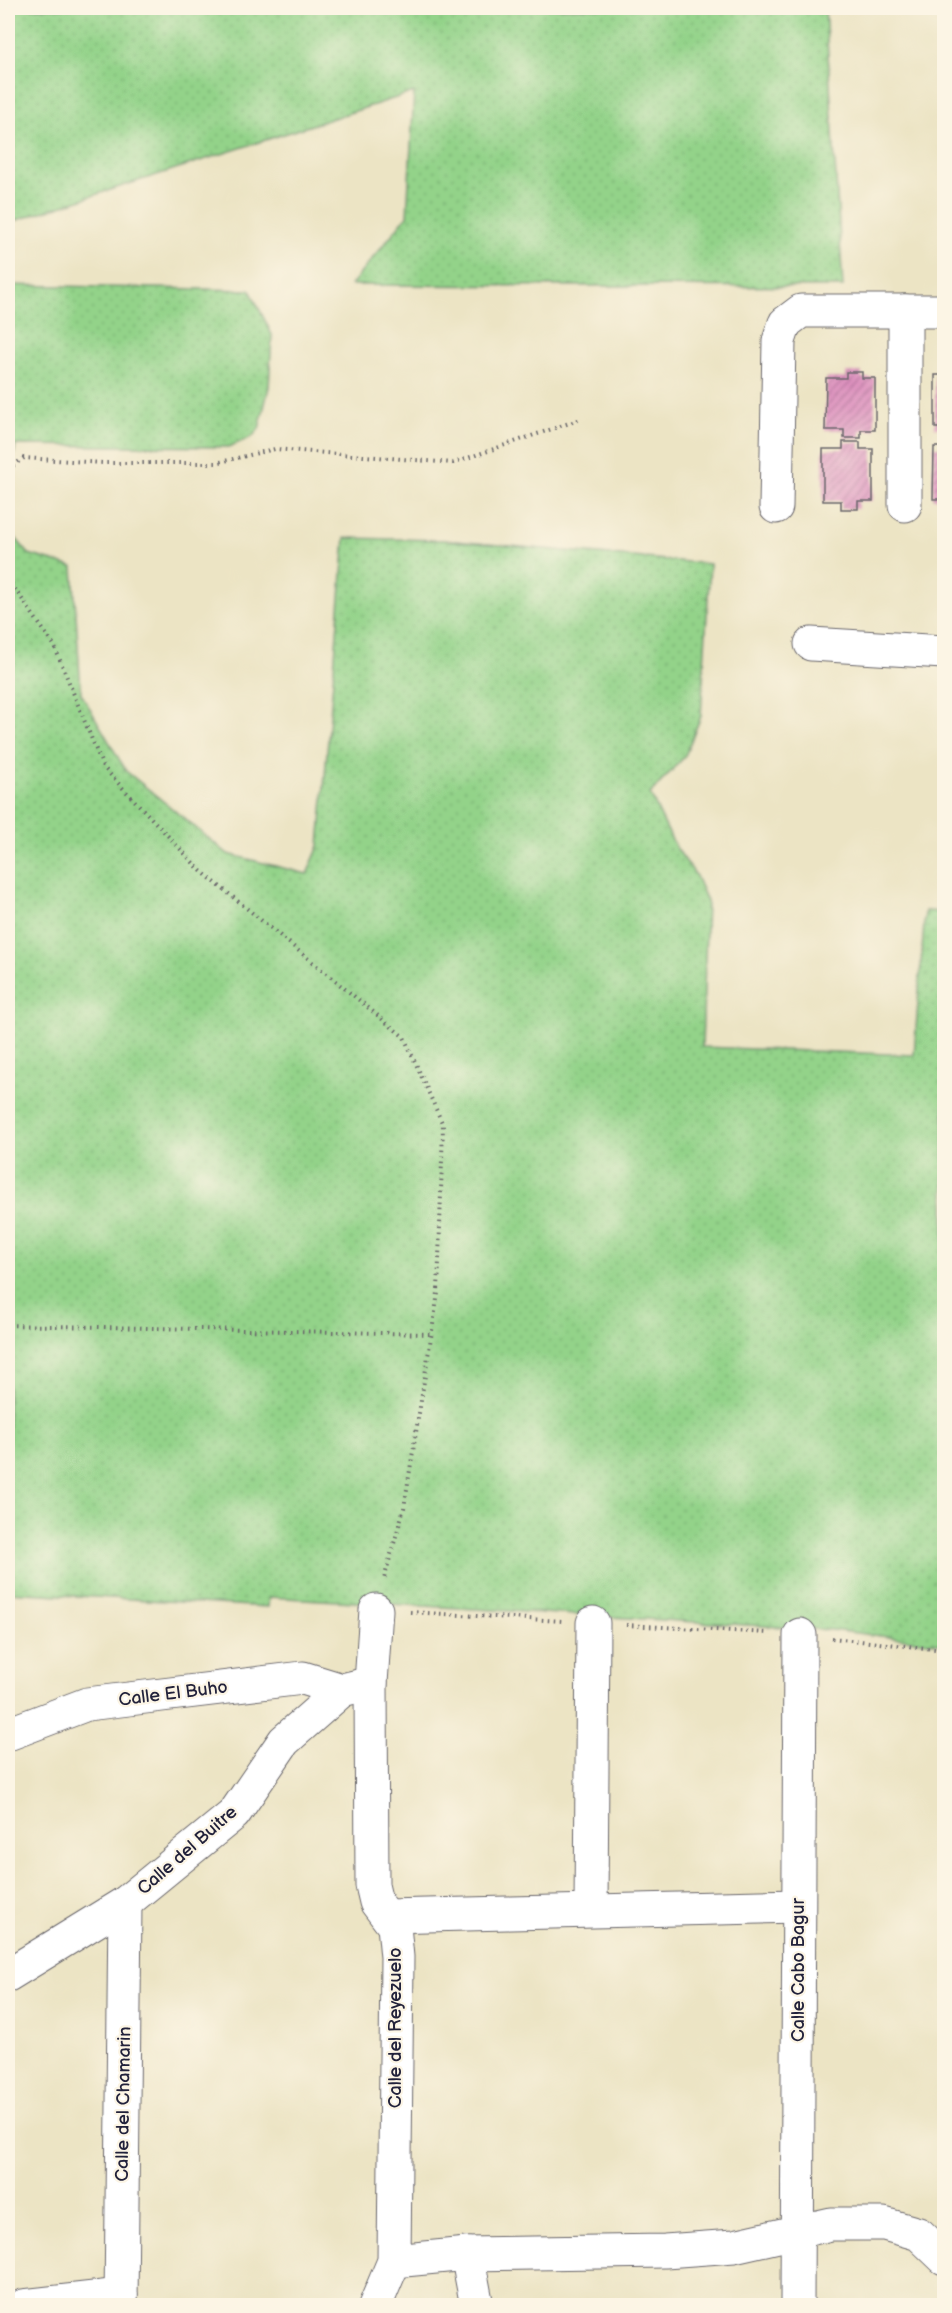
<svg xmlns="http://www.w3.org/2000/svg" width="952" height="2313" font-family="'Balsamiq Sans',sans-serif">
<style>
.grass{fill:url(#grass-dots);stroke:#5a7a62;stroke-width:1.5}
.building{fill:url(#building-hatch)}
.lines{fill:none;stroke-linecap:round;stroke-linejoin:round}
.minor-casing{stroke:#69666b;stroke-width:35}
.path{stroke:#69666b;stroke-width:4;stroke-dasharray:1.5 4.5;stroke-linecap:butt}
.minor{stroke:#fff;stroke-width:33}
.labels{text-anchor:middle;stroke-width:4.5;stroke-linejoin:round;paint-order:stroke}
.street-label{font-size:18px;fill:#22223b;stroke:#fcf5e5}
</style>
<defs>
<pattern id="grass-dots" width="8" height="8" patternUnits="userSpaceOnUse" patternTransform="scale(1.5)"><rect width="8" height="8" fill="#93d389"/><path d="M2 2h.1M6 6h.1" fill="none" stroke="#7eb577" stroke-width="1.8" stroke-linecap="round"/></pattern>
<pattern id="building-hatch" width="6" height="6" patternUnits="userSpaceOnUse" patternTransform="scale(1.5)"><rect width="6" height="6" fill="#dd90be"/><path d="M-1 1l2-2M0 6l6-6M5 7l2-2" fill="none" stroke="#b3759c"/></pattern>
</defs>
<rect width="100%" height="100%" fill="#fcf5e5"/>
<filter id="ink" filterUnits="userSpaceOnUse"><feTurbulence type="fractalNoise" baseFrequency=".0167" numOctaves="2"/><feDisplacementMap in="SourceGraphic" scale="12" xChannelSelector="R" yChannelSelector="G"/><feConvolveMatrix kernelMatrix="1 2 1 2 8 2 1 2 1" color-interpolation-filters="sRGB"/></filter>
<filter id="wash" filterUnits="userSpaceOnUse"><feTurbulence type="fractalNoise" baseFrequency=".008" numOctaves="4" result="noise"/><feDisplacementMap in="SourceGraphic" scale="24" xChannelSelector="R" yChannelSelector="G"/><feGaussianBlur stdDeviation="1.35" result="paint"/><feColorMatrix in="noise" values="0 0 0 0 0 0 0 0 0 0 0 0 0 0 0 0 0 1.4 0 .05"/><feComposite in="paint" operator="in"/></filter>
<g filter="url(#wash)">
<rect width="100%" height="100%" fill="#ece4c4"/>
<g class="grass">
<path d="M8 8H825L843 287 351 285 407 216 414 92 8 223Z"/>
<path d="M8 285 250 290 272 335 269 387 259 429 252 437 229 447 16 445 8 483Z"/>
<path d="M8 529 29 554 73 567 81 693 126 771 228 854 307 874 319 846 345 538 444 540 710 564 701 716 685 756 650 794 675 846 695 874 707 901 702 1047 914 1055 925 911 944 912V1644L832 1630 269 1597 268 1607 8 1592Z"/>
</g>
<g id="blocks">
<g class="building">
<path d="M846 372H862V378H875V430H861V438H844V430H825L826 378H846Z"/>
<rect x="935" y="375" width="9" height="53"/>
<path d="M843 442H860V449H873V501H858V509H841V501H823V449H843Z"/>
<path d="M934 447H944V499H933Z"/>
</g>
</g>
</g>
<g filter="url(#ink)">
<use href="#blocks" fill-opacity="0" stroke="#69666b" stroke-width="1.5"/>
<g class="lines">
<g class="minor-casing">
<g id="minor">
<path d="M905 311V505"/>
<path d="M776 507 779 341 785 323 801 311H944"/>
<path d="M811 644 944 652"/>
<path d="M8 1734 87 1704 303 1678 342 1690"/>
<path d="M591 1910 593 1623"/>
<path d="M387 1916 798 1906"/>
<path d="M8 1975 125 1903 234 1814 284 1741 342 1690 371 1683"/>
<path d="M467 2254 477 2306"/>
<path d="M394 2261 467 2254 665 2251 734 2246 831 2224H884L919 2234 944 2258"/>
<path d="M23 2306 121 2295"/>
<path d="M121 2306 125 1903"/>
<path d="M375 2306 394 2261 397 1957 394 1926 376 1902 372 1885 371 1683 376 1610"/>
<path d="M797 2306 800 1635"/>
</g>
</g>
<g class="path">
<path d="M8 469 24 458 103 463H216L275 449 453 463 581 419"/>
<path d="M8 579 54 645 103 767 201 871 404 1037 443 1125 438 1293 404 1508 384 1579"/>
<path d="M8 1325 432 1334"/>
<path d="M410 1612 562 1621"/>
<path d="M626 1625 768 1633"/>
<path d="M832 1638 944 1650"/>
</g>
<use href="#minor" class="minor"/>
</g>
</g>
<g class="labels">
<g class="street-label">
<text transform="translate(173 1693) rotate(-7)" y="6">Calle El Buho</text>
<text transform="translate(187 1850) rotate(-41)" y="6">Calle del Buitre</text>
<text transform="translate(798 1970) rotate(-90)" y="6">Calle Cabo Bagur</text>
<text transform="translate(395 2028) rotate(-90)" y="6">Calle del Reyezuelo</text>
<text transform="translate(123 2104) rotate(-89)" y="6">Calle del Chamarin</text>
</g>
</g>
<rect width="952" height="2313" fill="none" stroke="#fcf5e5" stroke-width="30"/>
</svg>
